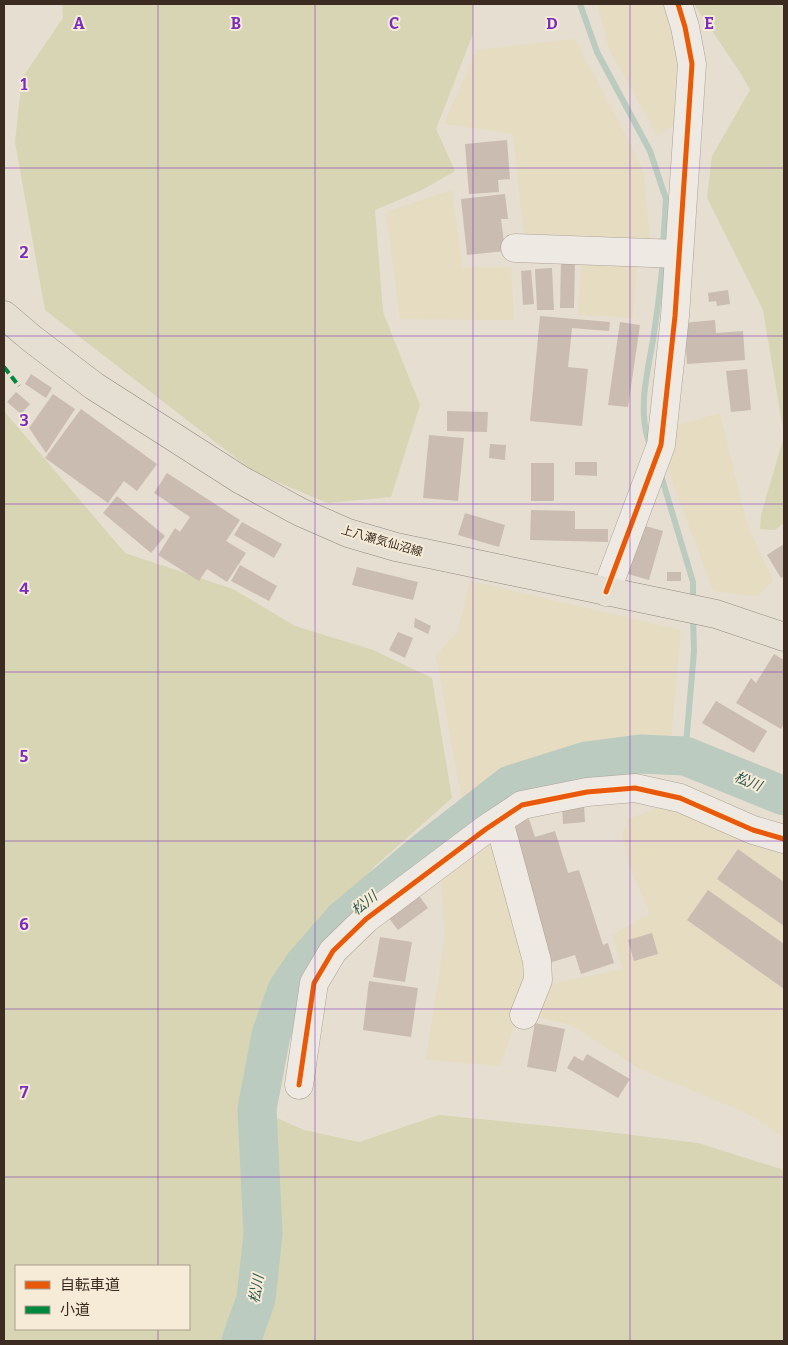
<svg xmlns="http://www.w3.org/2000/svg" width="788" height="1345" font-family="Bitter,'Noto Sans JP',serif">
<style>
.farmland{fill:#e5dcc1}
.green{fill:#d7d5b3;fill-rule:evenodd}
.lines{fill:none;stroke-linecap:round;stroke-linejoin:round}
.stream{stroke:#bbcbc0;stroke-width:6}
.river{stroke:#bbcbc0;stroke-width:39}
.building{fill:#cabcb1}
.minor-casing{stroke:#aca398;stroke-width:29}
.major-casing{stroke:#91897f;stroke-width:29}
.minor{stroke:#eee9e2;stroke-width:28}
.major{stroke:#e5dfd3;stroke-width:28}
.quiet{stroke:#00873e;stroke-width:4;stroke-dasharray:8 4;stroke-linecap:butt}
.cycleway-casing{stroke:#f6ebd7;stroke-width:8}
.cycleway{stroke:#e8590c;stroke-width:5}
.grid{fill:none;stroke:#7b2cbf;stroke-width:1;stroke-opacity:0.55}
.labels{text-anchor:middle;stroke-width:4;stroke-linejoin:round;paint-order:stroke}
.street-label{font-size:12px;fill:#3b2b20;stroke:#f6ebd7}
.water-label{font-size:14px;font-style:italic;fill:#2f5b55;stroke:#f6ebd7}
.grid-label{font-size:16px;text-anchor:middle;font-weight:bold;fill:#7b2cbf;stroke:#f6ebd7;stroke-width:4;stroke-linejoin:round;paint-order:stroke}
</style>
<rect width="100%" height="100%" fill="#e6ded0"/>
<g class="farmland">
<path d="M597 4H664L678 61 676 123 658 136 610 51Z"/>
<path d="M575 39 630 143 644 174 650 243 530 242 523 229 513 134 444 124 476 50Z"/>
<path d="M452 190 462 267H511L514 320 400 319 386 212Z"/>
<path d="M582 258 637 261 633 318 578 315Z"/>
<path d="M720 413 746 521 773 581 757 596 713 591 663 456 671 427Z"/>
<path d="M470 581 681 630 671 739 608 742 549 753 497 774 462 802 436 655 457 633Z"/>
<path d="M669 804 784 845V1137L746 1113 640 1069 571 1025 538 1017 546 985 623 969 612 935 650 913 632 873 622 835 628 819Z"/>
<path d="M496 829 531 977 500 1066 426 1060 445 936 441 884 445 870Z"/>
</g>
<g class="green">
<path d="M62 4H473V34L436 129 455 171 422 190 375 210 383 312 420 405 391 497 327 503 254 472 45 310 15 142 22 78 63 18Z"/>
<path d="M694 4H784V435L763 310 707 198 712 156 750 90 741 74Z"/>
<path d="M4 411 125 553 233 589 295 626 373 650 432 678 452 798 374 867 278 986 255 1051 249 1078 268 1114 304 1130 359 1142 439 1115 599 1131 698 1143 784 1170V1341H4ZM16 1266H189V1329H16Z"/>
<path d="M784 436V523L775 530 760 529 761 515Z"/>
</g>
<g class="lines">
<g class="stream">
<path d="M580 4 597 52 650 151 666 199 663 246"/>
<path d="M650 446C637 411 647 375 653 340 657 313 661 286 663 259"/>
<path d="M660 472 693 582V602"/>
<path d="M685 756 694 651 693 617"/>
</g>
<path class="river" d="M241 1341 256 1299 263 1234 257 1109 271 1035 287 990 303 966 343 920 428 849 510 785 586 761 640 754 685 756 784 796"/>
</g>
<g class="building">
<path d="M507 140 510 179 498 180 499 192 469 194 465 144Z"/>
<path d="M505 194 508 219H501L505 251 467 255 461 199Z"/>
<path d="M561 261 575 262 574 308H560Z"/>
<path d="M552 268 554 310H537L535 269Z"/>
<path d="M531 270 534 304 523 305 521 271Z"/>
<path d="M728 290 730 304 717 306 716 301 709 302 708 293Z"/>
<path d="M540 316 610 322 609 331 572 328 568 367 588 369 582 426 530 421Z"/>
<path d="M715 320 716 333 743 331 745 360 687 364 684 323Z"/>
<path d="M620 322 640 325 628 407 608 405Z"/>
<path d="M747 369 751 410 731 412 726 371Z"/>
<path d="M31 374 52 388 46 398 25 384Z"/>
<path d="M16 392 30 404 21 414 7 402Z"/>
<path d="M53 394 75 409 46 453 29 428Z"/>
<path d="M81 409 157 464 137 491 124 481 108 503 45 458Z"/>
<path d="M447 411 488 412 487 432 447 431Z"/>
<path d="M429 435 464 438 458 501 423 498Z"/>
<path d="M490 444 506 445 505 460 489 458Z"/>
<path d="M575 462H597V476L575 475Z"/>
<rect x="531" y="463" width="23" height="38"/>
<path d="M167 473 240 520 226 541 246 553 227 582 207 569 199 581 158 555 175 528 180 532 190 517 154 493Z"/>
<path d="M117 496 165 536 151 553 103 513Z"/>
<path d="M531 510 575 511V529H608V542L530 540Z"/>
<path d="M465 513 505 525 499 547 458 535Z"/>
<path d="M242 522 282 544 274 558 234 535Z"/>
<path d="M642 525 663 531 649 580 628 574Z"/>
<path d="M784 544V576L781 578 767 555Z"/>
<path d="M240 565 277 586 269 601 231 581Z"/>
<path d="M357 567 418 582 413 600 352 585Z"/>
<rect x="667" y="572" width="14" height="9"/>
<path d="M415 618 431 626 428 634 414 627Z"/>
<path d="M398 632 413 638 405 658 389 650Z"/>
<path d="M774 654 784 660V724L781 729 736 703 751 678 756 683Z"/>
<path d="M716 701 767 731 754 753 702 723Z"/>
<path d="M584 805 585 822 563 824 562 807Z"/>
<path d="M529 819 535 837 555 831 568 873 579 870 603 945 608 943 614 963 581 974 575 955 549 963 513 824Z"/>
<path d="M738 849 784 882V926L717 879Z"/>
<path d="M415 890 428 908 398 930 385 913Z"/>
<path d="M708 890 784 944V989L687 920Z"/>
<path d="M652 933 658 954 634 961 628 940Z"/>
<path d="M380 937 412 942 405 982 373 977Z"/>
<path d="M369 981 418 988 411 1037 363 1030Z"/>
<path d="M535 1023 565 1029 556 1072 527 1067Z"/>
<path d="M587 1054 630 1079 618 1098 567 1068 574 1056 583 1061Z"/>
</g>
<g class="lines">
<g class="minor-casing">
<g id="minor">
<path d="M515 248 679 254"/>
<path d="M606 592 661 445 675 316 692 64 685 27 678 4"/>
<path d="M499 821 537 961 538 980 524 1015"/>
<path d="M299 1085 314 983 333 951 366 919 486 829 522 805 587 792 635 788 680 798 753 830 784 839"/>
</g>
</g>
<g class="major-casing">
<path id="major" d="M4 315 31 338 94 386 241 480 300 512 348 533 396 547 716 614 784 637"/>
</g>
<use href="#minor" class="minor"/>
<use href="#major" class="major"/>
<path class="quiet" d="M4 367 19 386"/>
<g class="cycleway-casing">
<g id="cycleway">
<path d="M606 592 661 445 675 316 692 64 685 27 678 4"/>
<path d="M299 1085 314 983 333 951 366 919 486 829 522 805 587 792 635 788 680 798 753 830 784 839"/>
</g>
</g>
<use href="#cycleway" class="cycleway"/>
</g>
<path class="grid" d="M158 4V1266M315 4V1341M473 4V1341M630 4V1341M4 168H784M4 336H784M4 504H784M4 672H784M4 841H784M4 1009H784M4 1177H784M158 1329V1341"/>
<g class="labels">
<g class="street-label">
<text transform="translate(382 541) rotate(16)" y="4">上八瀬気仙沼線</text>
</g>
<g class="water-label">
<text transform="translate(748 781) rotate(22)" y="5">松川</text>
<text transform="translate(364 903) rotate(-39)" y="5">松川</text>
<text transform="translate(256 1289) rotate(-80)" y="5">松川</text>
</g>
</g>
<g class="grid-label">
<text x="79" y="29">A</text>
<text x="236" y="29">B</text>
<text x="394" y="29">C</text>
<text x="552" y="29">D</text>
<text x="709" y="29">E</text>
<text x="24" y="90">1</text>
<text x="24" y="258">2</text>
<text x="24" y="426">3</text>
<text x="24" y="594">4</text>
<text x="24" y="762">5</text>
<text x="24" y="930">6</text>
<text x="24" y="1098">7</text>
</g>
<rect width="788" height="1345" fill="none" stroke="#3b2b20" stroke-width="10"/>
<rect x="15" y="1265" width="175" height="65" fill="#f6ebd7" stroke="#ab9e8e"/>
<rect x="25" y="1281" width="25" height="8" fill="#e8590c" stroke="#ab9e8e"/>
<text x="60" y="1290" font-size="15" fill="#3b2b20">自転車道</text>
<rect x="25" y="1306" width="25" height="8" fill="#00873e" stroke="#ab9e8e"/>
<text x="60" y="1315" font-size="15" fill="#3b2b20">小道</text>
</svg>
